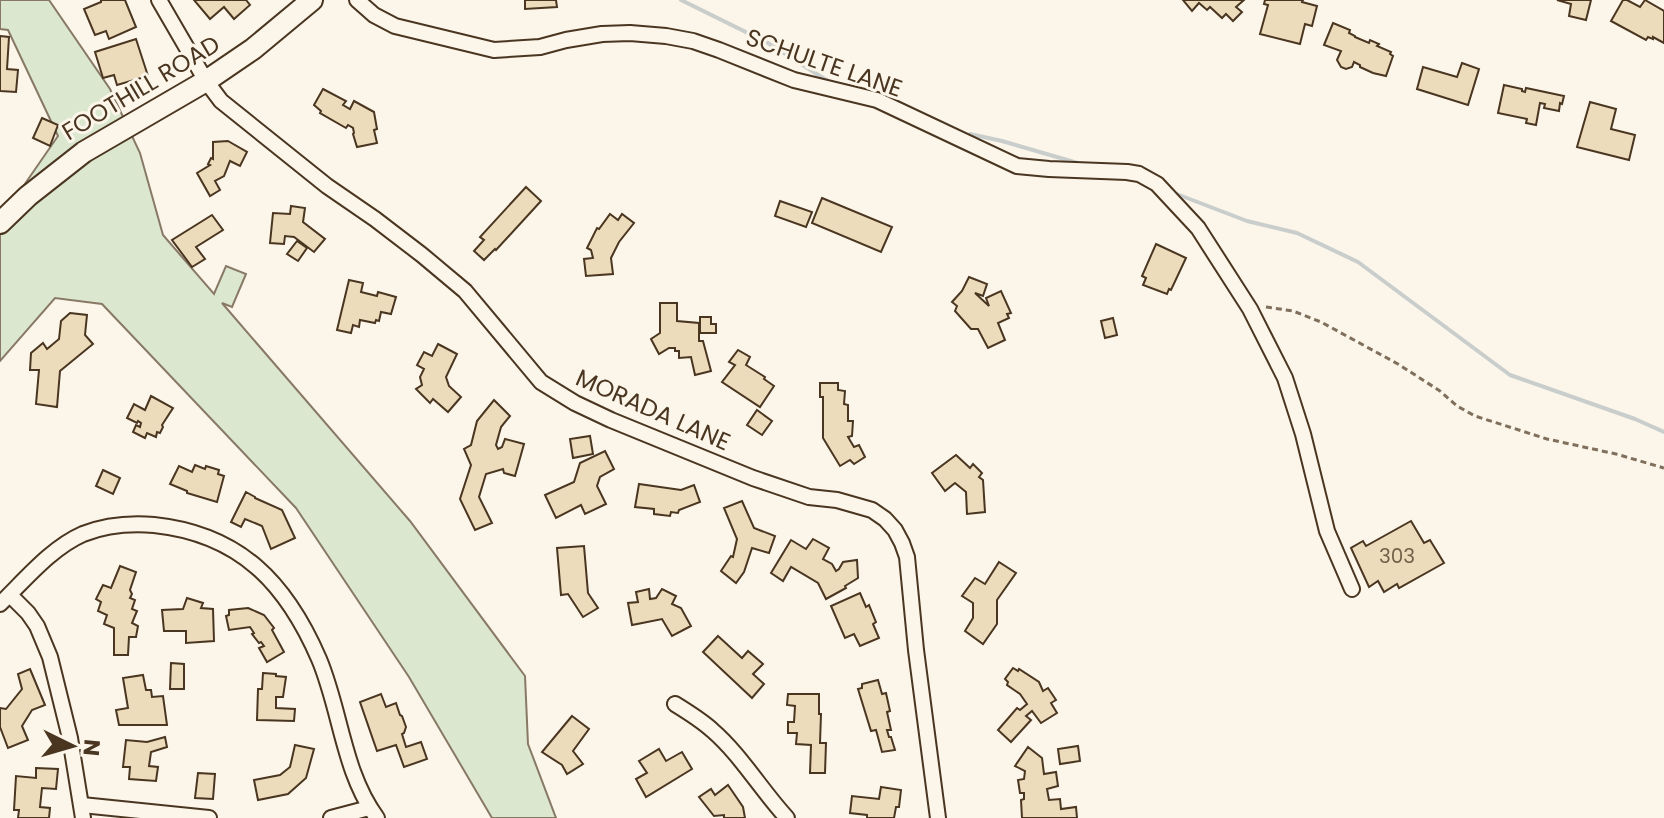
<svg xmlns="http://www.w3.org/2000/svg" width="1664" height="818" font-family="Poppins,sans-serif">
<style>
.green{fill:#dce7d0;stroke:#887966;stroke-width:2}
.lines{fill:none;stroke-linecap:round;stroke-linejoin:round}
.stream{stroke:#c9cecd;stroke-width:4}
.building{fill:#ecdcbc;stroke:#4a3520;stroke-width:2}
.minor-casing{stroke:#4a3520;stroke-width:18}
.secondary-casing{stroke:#4a3520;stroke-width:24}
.path{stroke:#7f6f5c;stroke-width:3;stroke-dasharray:6 4;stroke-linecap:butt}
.minor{stroke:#fbf6e9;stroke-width:14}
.secondary{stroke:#fbf6e9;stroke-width:20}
.labels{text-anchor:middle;stroke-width:6;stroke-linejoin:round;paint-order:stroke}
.number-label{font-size:20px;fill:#725f47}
.street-label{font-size:24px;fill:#4a3520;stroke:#fbf6e9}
</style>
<rect width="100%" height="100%" fill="#fbf6e9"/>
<path class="green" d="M0 0H49L110 89 140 153 163 235 214 294 226 266 246 274 232 307 222 303 410 521 525 676 528 744 556 818H492L409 677 296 508 102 304 55 298 0 361V220L58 136 8 30 0 29Z"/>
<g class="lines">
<g class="stream">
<path d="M681 0 768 43 831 83"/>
<path d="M970 134 1002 141 1081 164"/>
<path d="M1174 193 1247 221 1297 233 1358 262 1510 375 1635 419 1664 432"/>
</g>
</g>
<g class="building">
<path d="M101 0H125L136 27 109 39 106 31 95 35 84 9 101 2Z"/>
<path d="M194 0H246L250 5 234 19 224 7 210 19Z"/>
<path d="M525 0H556L557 7 525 9Z"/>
<path d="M1183 0H1244L1236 7 1242 12 1233 21 1226 14 1222 18 1210 7 1207 10 1199 3 1192 11Z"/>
<path d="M1265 0H1303L1302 2 1317 6 1312 26 1305 24 1300 44 1260 34 1268 5 1264 4Z"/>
<path d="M1557 0H1591L1586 20 1569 16 1571 4Z"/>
<path d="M1623 0H1627L1640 7 1645 0 1664 11V43L1653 37V39L1648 37 1646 40 1611 21Z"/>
<path d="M1333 23 1350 30 1349 33 1355 36V37L1369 43 1370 40 1379 44 1377 46 1391 52 1390 54 1393 56 1386 76 1373 73 1360 67V65L1354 62 1352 67 1346 69 1341 67 1337 60 1341 51 1324 45Z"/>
<path d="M0 36 9 37 7 69 18 70 16 92 0 91Z"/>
<path d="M136 39 148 76 117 85 114 75 103 78 95 52Z"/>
<path d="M1462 63 1479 69 1468 105 1417 89 1423 67 1457 77Z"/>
<path d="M1504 85 1522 89V91L1525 92 1526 88 1564 96 1562 104 1560 103 1559 111 1544 108 1545 104 1540 103 1536 125 1526 123 1527 119 1498 113Z"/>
<path d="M323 89 346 101 343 105 350 109 354 101 374 112 377 129 374 130 377 143 357 147 353 134 354 133 353 128 348 125 346 128 320 113 321 111 314 105Z"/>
<path d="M1590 102 1616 109 1611 129 1635 135 1629 160 1577 147Z"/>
<path d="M42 118 58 125 50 146 33 138Z"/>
<path d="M228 141 247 152 240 166 230 161 224 176 215 181 220 190 210 196 197 173 210 165 208 164 211 158 213 159V142Z"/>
<path d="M526 187 541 201 496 250 495 249 484 260 474 251 484 240 480 237Z"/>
<path d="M822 198 892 227 881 252 812 223Z"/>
<path d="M780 201 812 212 806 227 775 216Z"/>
<path d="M291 206 305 208 303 222 325 239 314 252 294 237 285 236 284 244 270 243 273 213 290 214Z"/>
<path d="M610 214 618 220 622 214 634 223 619 242 611 258 613 274 586 276 584 259 593 258 591 250 587 248 597 228 599 229Z"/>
<path d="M212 215 223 230 196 247 205 259 192 267 172 240Z"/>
<path d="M297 241 307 248 298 261 287 254Z"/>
<path d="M1156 244 1186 258 1171 290 1169 289 1167 294 1143 285 1146 278 1142 276Z"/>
<path d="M969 277 987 284 983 296 975 293 989 306 986 298 1001 291 1011 313 1007 314 1009 318 998 323 1005 340 988 348 978 329H971L955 311 957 306 952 302 962 291Z"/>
<path d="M349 280 363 283 361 292 377 296 378 292 396 297 391 314 381 312 379 321 376 320 375 323 360 320 359 327 353 325 351 333 337 330Z"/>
<path d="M660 303H677V321L699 323V341H703L711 371 695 375 691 357 679 358V351H675V348H669L659 354 651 339 660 333Z"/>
<path d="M70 313 87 315 85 335 93 344 60 371 57 407 36 404 39 370H30L31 353 43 343 47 349 59 339 61 321Z"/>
<path d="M700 317H711V324H716V333H700Z"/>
<path d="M1113 318 1117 335 1105 338 1101 321Z"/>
<path d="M438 344 457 354 446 377 449 386 461 397 448 412 433 399 430 403 416 389 422 385 420 377 424 369 417 365 424 352 432 356Z"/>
<path d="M738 350 750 357 746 365 765 377 764 379 774 386 760 407 722 382 735 365 729 362Z"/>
<path d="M820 383H838V390L845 391 844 404 848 405V421H853L852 436 848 437 854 447 859 445 865 457 854 464 850 460 840 466 823 438V397H820Z"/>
<path d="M151 396 173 408 162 425 163 427 160 433 157 432 156 437 147 433 145 438 133 432 136 425 140 427 141 423 138 421 137 423 127 418 134 404 145 410Z"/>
<path d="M494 400 510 416 501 427 496 445 498 449 502 447 505 439 524 444 515 476 504 473 503 469 486 474 479 497 492 523 475 530 460 499 471 465 464 449 471 445 477 421Z"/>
<path d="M757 410 772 421 762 435 747 425Z"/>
<path d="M590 436 593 454 573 458 570 439Z"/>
<path d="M605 451 614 469 600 477 597 486 606 504 585 514 581 505 556 518 545 495 574 482 580 463Z"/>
<path d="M956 455 970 468 973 464 982 473 979 477 983 480 985 512 967 514 966 492 955 483 945 491 932 473Z"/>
<path d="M195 465 205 469 206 466 219 470 218 474 224 476 217 502 187 493V491L170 484 179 466 192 472Z"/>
<path d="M103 470 120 478 113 494 96 486Z"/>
<path d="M639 484 681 490 694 485 700 502 679 510 678 513 671 512 670 516 654 514V509L635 507Z"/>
<path d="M246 492 255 497V498L282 510 295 538 271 549 262 526 245 519 241 527 231 522Z"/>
<path d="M742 501 754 528 775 536 769 553 752 548 744 572 736 583 721 571 731 556 733 557 737 539 724 508Z"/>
<path d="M1411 521 1424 543 1430 540 1444 563 1399 588 1397 584 1384 592 1378 581 1369 587 1351 548 1363 541 1366 546Z"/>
<path d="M813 539 829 548 823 559 832 564 836 571 839 569 843 562 857 560 858 578 845 586 846 588 826 599 818 583 791 567 783 581 771 573 791 540 806 549Z"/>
<path d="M584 546 588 593 598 608 583 617 568 594 561 595 557 548Z"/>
<path d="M999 562 1016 573 997 600V624L983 644 965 631 973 618V603L962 596 975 578 985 584Z"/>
<path d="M120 566 136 572 130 590 132 594 130 598 135 600 132 609 137 611 132 623 138 626 136 637H129L128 655H114V628L104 624 107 615 98 611 101 602 96 599 103 585 111 588Z"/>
<path d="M649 589 650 599 656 598 662 589 676 596 672 604 681 608 691 626 672 636 662 619 632 625 628 603 638 602 636 592Z"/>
<path d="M860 593 866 607 869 605 876 622 873 624 879 638 860 646 854 634 845 638 831 606Z"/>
<path d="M187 598 203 603 201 608 213 609 214 641 186 643V631H164L162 610 183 609Z"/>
<path d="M248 608 264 615 274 628 272 630 284 652 267 662 259 648 264 646 261 642 259 643 252 634 254 633 250 627 229 630 226 616 229 615V610Z"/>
<path d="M718 636 742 658 748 651 763 664 753 674 764 684 752 698 703 652Z"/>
<path d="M171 663 184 664V689H170Z"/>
<path d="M1013 668 1018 671 1019 669 1039 682 1043 691 1048 688 1056 700 1051 703 1057 713 1041 723 1032 711 1026 716 1031 720 1011 742 998 730 1017 708 1020 710 1027 704 1020 694 1007 685 1008 682 1005 679Z"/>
<path d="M30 669 45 705 32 710 22 726 28 740 8 748 0 727V708L6 709 22 689 18 674Z"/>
<path d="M263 673 276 674V676L286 677 283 697H276V708L295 709 294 721 257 720 258 689H262Z"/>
<path d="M143 675 146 690H151L152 697 163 696 167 725H119L116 710 128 708 123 678Z"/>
<path d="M878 680 882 694 886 693 890 711 887 712 891 730H887L889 737H891L895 750 882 752 876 730 871 731 858 689 862 688V684Z"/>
<path d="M381 694 386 707 396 703 400 715 402 716 406 727 404 733 402 734 406 747 421 742 427 759 404 767 396 745 377 751 360 702Z"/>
<path d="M788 694H819V714H821L820 743H826L825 773H810L811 745 796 744 797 733H788V722H794L795 706 787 705Z"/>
<path d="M572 716 589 729 573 751 583 764 567 774 562 765 542 752Z"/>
<path d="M165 737 167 747 151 752 149 766 158 767 156 781 129 779 130 767H123L126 740 147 742Z"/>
<path d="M295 745 314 749 306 778 288 794 258 800 254 780 280 775 290 767Z"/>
<path d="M1078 746 1080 761 1060 764 1058 749Z"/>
<path d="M1028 747 1042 758 1044 774 1056 772 1058 786 1047 789 1049 800 1060 799 1061 809 1076 807 1077 818H1022L1021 800 1024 799V793H1020L1018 780 1024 779 1025 771 1015 766Z"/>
<path d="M659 749 666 761 682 752 692 769 646 797 636 779 647 773 639 761Z"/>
<path d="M36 768 58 769 56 789 42 788 40 807 50 808 49 818H18L19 810H14L16 776 36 778Z"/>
<path d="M198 773 215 774 213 799 195 798Z"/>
<path d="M728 785 743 807 745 818H724V815L714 816 699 797 711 789 715 795Z"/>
<path d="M881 787 901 790 899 807H896L894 818H867V815L850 813 852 796 879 799Z"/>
</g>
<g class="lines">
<g class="minor-casing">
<g id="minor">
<path d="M159 0 206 81 221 101 327 186 375 219 422 255 465 291 541 382 575 403 611 420 753 478 809 497 837 500 872 510 885 519 895 530 902 543 907 557 916 650 938 818"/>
<path d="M357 0 374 15 395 26 494 50 540 47 566 40 602 34 630 33 666 36 693 41 719 50 794 80 877 100 1017 166 1049 169 1127 172 1139 174 1157 184 1198 228 1250 309 1285 378 1303 434 1327 531 1352 589"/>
<path d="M10 595 28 613 37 626 50 657 70 738 83 818"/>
<path d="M0 604C25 580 51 548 83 534 106 525 130 523 154 525 240 534 286 583 319 659 341 711 343 772 377 818"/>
<path d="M675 704C688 712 701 720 712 730 741 755 761 790 787 818"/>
<path d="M82 805 209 818"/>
<path d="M331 818 369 808"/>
</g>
</g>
<g class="secondary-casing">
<path id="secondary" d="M0 223 28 196 84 152 206 81 253 49 312 0"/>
</g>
<path class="path" d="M1266 307 1293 311 1321 322 1398 364 1440 391 1457 406 1475 416 1547 439 1616 454 1664 468"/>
<use href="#minor" class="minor"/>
<use href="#secondary" class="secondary"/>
</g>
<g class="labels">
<g class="number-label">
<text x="1397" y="563">303</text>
</g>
<g class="street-label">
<text transform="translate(824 63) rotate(19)" y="8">SCHULTE LANE</text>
<text transform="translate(141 88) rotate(-31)" y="8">FOOTHILL ROAD</text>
<text transform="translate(653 410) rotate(24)" y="8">MORADA LANE</text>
</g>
</g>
<g transform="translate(72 746) rotate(95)" stroke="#fbf6e9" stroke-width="6" paint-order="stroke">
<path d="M0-6L14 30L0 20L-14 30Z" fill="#4a3520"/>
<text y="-12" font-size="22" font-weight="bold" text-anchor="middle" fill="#4a3520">N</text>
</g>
</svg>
